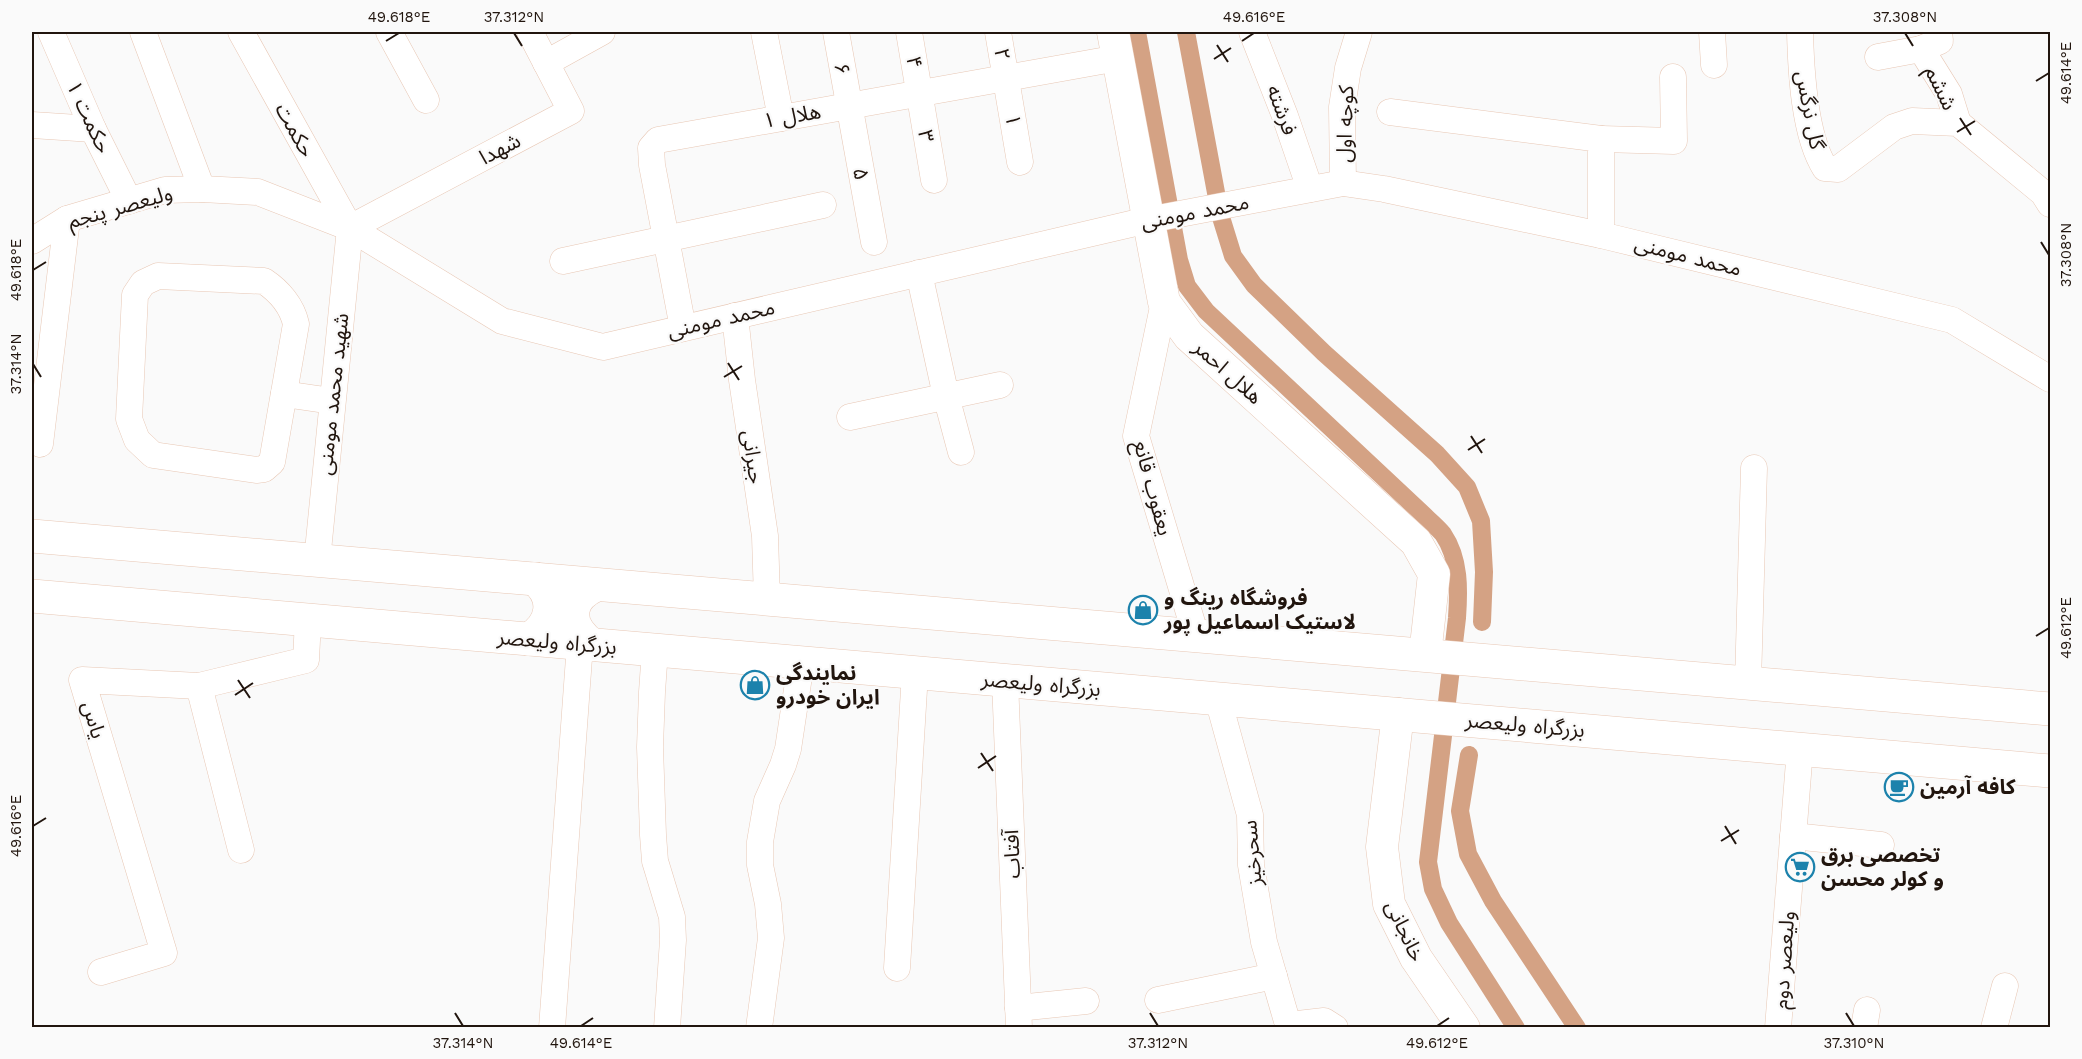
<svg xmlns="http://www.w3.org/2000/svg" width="2082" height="1059" font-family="'Work Sans','Noto Sans Arabic',sans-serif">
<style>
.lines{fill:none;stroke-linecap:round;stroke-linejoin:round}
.canal{stroke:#d4a284;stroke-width:18}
.minor-casing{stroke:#e8c7b4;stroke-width:27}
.major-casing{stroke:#e8c7b4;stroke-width:33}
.highway-casing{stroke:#e8c7b4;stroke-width:34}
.minor{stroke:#fff;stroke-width:26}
.major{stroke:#fff;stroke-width:32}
.highway{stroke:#fff;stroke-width:33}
.ticks{fill:none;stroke:#21150e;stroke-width:2}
.labels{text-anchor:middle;stroke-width:4.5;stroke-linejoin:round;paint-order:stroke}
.street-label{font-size:21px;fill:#21150e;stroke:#fafafa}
.poi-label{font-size:21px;font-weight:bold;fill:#21150e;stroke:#fafafa;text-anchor:start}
.neatline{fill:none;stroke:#21150e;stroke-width:2}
.ticks-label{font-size:15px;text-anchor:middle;fill:#21150e}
</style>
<rect width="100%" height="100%" fill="#fafafa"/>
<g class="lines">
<g class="canal">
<path d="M1137 32 1179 260 1187 286 1206 311 1426 517C1432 523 1438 528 1443 534 1460 559 1459 590 1457 618L1428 862 1433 889 1449 923 1516 1028"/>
<path d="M1186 32 1220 214 1233 256 1254 285 1324 353 1437 454 1467 487 1481 521 1484 572 1482 622"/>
<path d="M1469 755 1460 811 1468 854 1493 901 1577 1028"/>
</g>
<g class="minor-casing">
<g id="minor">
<path d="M51 32 93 129 129 201"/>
<path d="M143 32 202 189"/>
<path d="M241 32 350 228"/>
<path d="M389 32 426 100"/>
<path d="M764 32 781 118"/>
<path d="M836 32 874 242"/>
<path d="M909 32 934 180"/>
<path d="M998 32 1020 162"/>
<path d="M1252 32 1285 116 1310 189"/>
<path d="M1712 32 1714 65"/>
<path d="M1800 32C1801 71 1804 135 1825 168L1838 169 1894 127 1912 121 1958 123 2043 193 2050 204"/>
<path d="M1939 32 1940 41 1921 49 1949 94 1958 123"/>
<path d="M1878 57 1921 49"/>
<path d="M546 63 602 32"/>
<path d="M1390 112 1601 139V235"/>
<path d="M32 125 93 129"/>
<path d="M1601 139 1674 141 1673 77"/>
<path d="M1343 183 1342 107 1348 68 1359 32"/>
<path d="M350 228 571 111 530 32"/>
<path d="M32 241 67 219 165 190 202 189 258 192 350 228 502 321 603 347 1148 220 1343 183 1384 189 1601 235 1952 320 2050 379"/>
<path d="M563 261 823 205"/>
<path d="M919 273 946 396 961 452"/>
<path d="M158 276 264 281C279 291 292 306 296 324L272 462 264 469 256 470 153 455 137 440 129 419 135 295 143 283Z"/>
<path d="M1164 302 1136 436 1196 636"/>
<path d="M735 316 742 380 765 536 767 599"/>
<path d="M683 328 652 165 651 148 658 140 1118 58"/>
<path d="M284 394 332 401"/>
<path d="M850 417 1000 385"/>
<path d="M40 444 67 219"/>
<path d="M317 561 350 228"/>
<path d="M655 650 652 692 650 747 653 835 655 861 672 917 673 940 667 1028"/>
<path d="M1005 681 1019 1028"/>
<path d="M1748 683 1754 468"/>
<path d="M199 686 241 850"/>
<path d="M1218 699 1250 815 1251 865 1264 942 1289 1028"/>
<path d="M1793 836 1881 845"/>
<path d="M897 968 915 673"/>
<path d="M101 972 164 953 82 680 199 686 306 660 308 620"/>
<path d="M1158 1000 1274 976"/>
<path d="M1018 1008 1086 1001"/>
<path d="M1289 1025 1324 1021 1335 1028"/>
<path d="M552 1028 580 644"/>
<path d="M759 1028 771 938 768 904 760 865V842L767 801 783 765 788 749 801 663"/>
<path d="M1778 1028 1800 749"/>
<path d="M1864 1028 1867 1010"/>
<path d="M1994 1028 2005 986"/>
</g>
</g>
<g class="major-casing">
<g id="major">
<path d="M1113 32 1164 302 1189 336 1416 542 1434 574 1425 655"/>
<path d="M1398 714 1382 847 1389 904 1416 958 1464 1028"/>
</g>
</g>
<g class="highway-casing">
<g id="highway">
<path d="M32 536 2050 709"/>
<path d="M32 596 2050 771"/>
<path d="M529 639C553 625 558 597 535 579"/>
<path d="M592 645C566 625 565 600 596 585"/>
</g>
</g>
<use href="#minor" class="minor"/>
<use href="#major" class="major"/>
<use href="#highway" class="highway"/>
</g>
<path class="ticks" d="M514 33 522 46M1905 33 1913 46M386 41 399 33M1242 41 1254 33M1217 45 1228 62M1214 59 1231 48M2036 81 2049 73M1960 118 1971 135M1957 132 1975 121M2041 242 2049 255M33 270 46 262M728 363 739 380M33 364 41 377M724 377 742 366M1471 436 1482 453M1468 450 1485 439M2036 636 2049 628M238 680 250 698M235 695 253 683M981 753 993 771M978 768 996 756M33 826 46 818M1725 826 1736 844M1721 841 1739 830M455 1013 463 1026M1150 1013 1158 1026M1846 1013 1854 1026M581 1026 593 1018M1437 1026 1449 1018"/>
<defs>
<g id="shop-ring" transform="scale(1.5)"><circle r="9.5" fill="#fafafa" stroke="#1c82ac" stroke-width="1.5"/><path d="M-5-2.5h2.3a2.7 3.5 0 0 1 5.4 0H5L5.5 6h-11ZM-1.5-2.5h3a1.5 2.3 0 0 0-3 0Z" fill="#1c82ac"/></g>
<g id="cafe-ring" transform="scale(1.5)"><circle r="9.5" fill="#fafafa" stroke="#1c82ac" stroke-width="1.5"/><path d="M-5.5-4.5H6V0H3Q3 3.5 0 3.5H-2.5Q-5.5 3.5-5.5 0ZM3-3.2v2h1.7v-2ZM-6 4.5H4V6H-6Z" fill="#1c82ac"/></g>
<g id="supermarket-ring" transform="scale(1.5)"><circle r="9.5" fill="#fafafa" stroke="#1c82ac" stroke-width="1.5"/><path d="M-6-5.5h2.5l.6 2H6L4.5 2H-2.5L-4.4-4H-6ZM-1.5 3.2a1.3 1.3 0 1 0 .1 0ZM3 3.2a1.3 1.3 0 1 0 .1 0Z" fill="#1c82ac"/></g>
</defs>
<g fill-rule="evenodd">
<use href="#shop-ring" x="1143" y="610"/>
<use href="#shop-ring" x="755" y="685"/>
<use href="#cafe-ring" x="1899" y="787"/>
<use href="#supermarket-ring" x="1800" y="867"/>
</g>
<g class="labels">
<g class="street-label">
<text transform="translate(1002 54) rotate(81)" y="7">۲</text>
<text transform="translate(914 62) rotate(81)" y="7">۴</text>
<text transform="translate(842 69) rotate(80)" y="7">۶</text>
<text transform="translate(1941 88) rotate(64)" y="7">ششم</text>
<text transform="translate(1282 110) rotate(70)" y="7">فرشته</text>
<text transform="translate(1810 110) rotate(79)" y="7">گل نرگس</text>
<text transform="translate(792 116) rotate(-10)" y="7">هلال ۱</text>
<text transform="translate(89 117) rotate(65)" y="7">حکمت ۱</text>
<text transform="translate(1013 120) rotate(81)" y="7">۱</text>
<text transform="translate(1345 124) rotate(-88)" y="7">کوچه اول</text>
<text transform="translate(295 130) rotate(61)" y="7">حکمت</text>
<text transform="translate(926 136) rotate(80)" y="7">۳</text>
<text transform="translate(500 149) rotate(-28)" y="7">شهدا</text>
<text transform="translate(861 174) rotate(80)" y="7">۵</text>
<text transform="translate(120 207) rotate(-16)" y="7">ولیعصر پنجم</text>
<text transform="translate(1195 212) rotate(-11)" y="7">محمد مومنی</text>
<text transform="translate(1688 256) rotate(14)" y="7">محمد مومنی</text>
<text transform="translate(721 319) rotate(-13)" y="7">محمد مومنی</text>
<text transform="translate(1228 372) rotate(42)" y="7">هلال احمر</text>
<text transform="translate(333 394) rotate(-84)" y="7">شهید محمد مومنی</text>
<text transform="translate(753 457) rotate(82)" y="7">جیرانی</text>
<text transform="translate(1153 488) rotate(75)" y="7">یعقوب قانع</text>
<text transform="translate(557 642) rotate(5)" y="7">بزرگراه ولیعصر</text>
<text transform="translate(1041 684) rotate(5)" y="7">بزرگراه ولیعصر</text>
<text transform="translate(94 720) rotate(74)" y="7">یاس</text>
<text transform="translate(1525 725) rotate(5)" y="7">بزرگراه ولیعصر</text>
<text transform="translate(1252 853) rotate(-95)" y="7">سحرخیز</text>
<text transform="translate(1012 854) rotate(-92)" y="7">آفتاب</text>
<text transform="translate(1405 931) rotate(65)" y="7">خانجانی</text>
<text transform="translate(1784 960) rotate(-86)" y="7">ولیعصر دوم</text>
</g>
<g class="poi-label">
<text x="1164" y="605">فروشگاه رینگ و<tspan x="1164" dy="24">لاستیک اسماعیل پور</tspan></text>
<text x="776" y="680">نمایندگی<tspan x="776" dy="24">ایران خودرو</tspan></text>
<text x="1920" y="794">کافه آرمین</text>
<text x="1821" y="862">تخصصی برق<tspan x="1821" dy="24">و کولر محسن</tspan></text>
</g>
</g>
<rect width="2082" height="1059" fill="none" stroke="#fafafa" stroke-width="66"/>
<rect x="33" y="33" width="2016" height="993" class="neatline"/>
<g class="ticks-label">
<text x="399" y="22">49.618°E</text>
<text x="514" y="22">37.312°N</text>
<text x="1254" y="22">49.616°E</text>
<text x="1905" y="22">37.308°N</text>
<text transform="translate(2066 73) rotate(-90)" y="5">49.614°E</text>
<text transform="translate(2066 255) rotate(-90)" y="5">37.308°N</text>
<text transform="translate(16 270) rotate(-90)" y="5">49.618°E</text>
<text transform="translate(16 364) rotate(-90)" y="5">37.314°N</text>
<text transform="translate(2066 628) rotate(-90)" y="5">49.612°E</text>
<text transform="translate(16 826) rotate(-90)" y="5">49.616°E</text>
<text x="463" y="1048">37.314°N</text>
<text x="581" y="1048">49.614°E</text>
<text x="1158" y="1048">37.312°N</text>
<text x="1437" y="1048">49.612°E</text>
<text x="1854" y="1048">37.310°N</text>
</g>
</svg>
